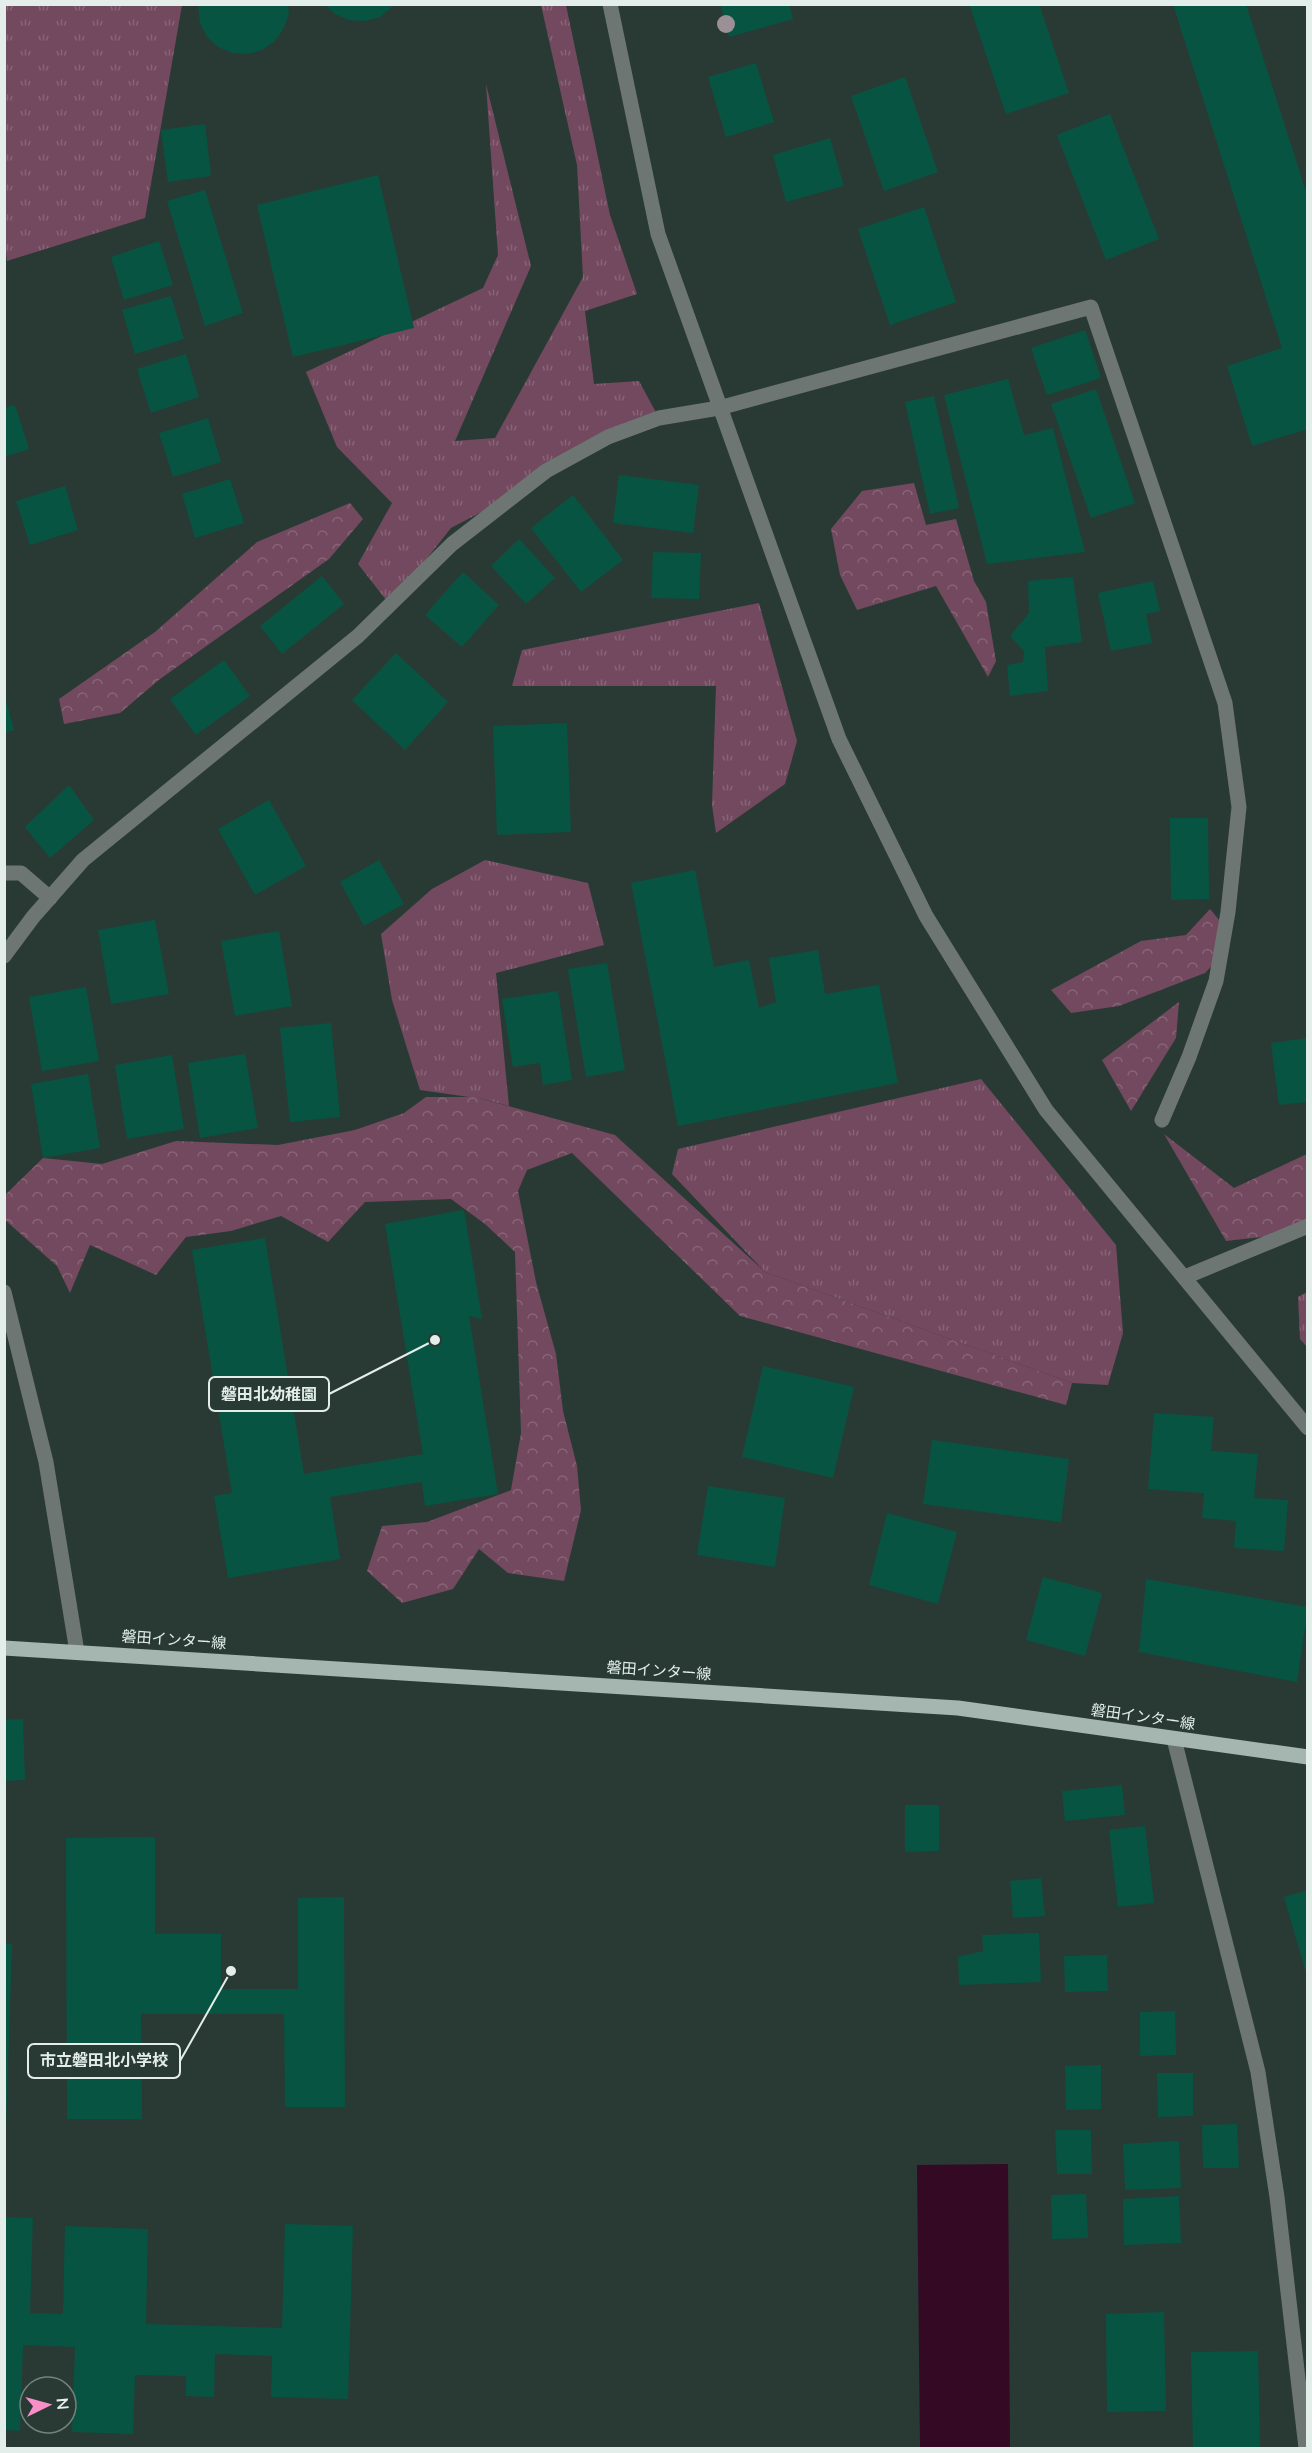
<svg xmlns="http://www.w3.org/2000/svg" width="1312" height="2453" font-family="Mulish,'Noto Sans JP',sans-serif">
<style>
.grass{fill:url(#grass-tufts)}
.forest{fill:url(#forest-crowns)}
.water{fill:#340923}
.building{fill:#085442}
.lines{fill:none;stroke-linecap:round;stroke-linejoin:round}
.minor{stroke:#6e7673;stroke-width:15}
.major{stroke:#a5b6b0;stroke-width:15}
.tree{fill:#9b9096}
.labels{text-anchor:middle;stroke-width:4.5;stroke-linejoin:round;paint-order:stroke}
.street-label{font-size:15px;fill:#e3eeea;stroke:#293a34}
.leader{fill:none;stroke:#e3eeea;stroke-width:2}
.callout-dot{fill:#e3eeea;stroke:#293a34;stroke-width:2}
.callout{fill:#293a34;stroke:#e3eeea;stroke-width:2}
.callout-label{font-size:16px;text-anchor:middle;font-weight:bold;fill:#e3eeea}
</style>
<defs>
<pattern id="grass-tufts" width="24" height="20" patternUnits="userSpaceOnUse" patternTransform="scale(1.5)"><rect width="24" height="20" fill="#73495f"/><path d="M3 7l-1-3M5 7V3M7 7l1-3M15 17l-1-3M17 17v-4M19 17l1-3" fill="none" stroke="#876476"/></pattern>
<pattern id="forest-crowns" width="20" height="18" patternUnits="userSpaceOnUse" patternTransform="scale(1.5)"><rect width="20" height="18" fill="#73495f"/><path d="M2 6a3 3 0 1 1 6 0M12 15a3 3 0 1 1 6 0" fill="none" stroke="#876476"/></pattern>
</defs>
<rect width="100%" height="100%" fill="#293a34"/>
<g class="grass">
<path d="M4 5H182L145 218 7 261 4 237Z"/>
<path d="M541 5H566L610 215 637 294 585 311 594 384 639 381 659 418 451 528 390 605 358 564 392 503 337 447 306 372 483 288 498 255 486 84 531 266 455 441 495 438 583 277 577 165Z"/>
<path d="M759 603 797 741 785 784 716 833 712 805 716 686H512L522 650Z"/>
<path d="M485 860 588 883 604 945 496 973 509 1106 483 1099 420 1090 392 1000 381 934 432 889Z"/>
<path d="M981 1079 1116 1245 1123 1333 1108 1385 1072 1383 765 1272 672 1174 678 1149Z"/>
<path d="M1307 1292V1347L1300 1339 1298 1297Z"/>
</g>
<g class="forest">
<path d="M914 483 926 525 956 519 974 581 986 602 996 661 988 677 936 586 857 610 840 575 831 529 862 491Z"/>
<path d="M350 503 363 519 329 559 160 679 120 713 64 724 59 699 155 632 257 542Z"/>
<path d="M1210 909 1224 926 1219 958 1205 973 1119 1006 1071 1013 1051 990 1141 941 1186 935Z"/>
<path d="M1179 1002 1176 1038 1131 1111 1102 1060Z"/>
<path d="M426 1097H475L615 1135 765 1272 1072 1383 1066 1405 740 1316 572 1153 527 1170 518 1191 536 1282 556 1354 563 1411 577 1466 581 1510 564 1581 508 1573 479 1549 453 1589 402 1603 367 1571 382 1526 427 1522 511 1490 521 1433 515 1252 485 1224 451 1199 365 1202 328 1242 281 1216 231 1231 186 1237 156 1275 90 1245 70 1293 57 1266 5 1220 4 1196 43 1158 102 1164 176 1141 278 1145 355 1130 404 1113Z"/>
<path d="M1164 1134 1234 1188 1307 1154V1224L1288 1234 1226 1241Z"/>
</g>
<path class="water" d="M1008 2164 1010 2448H920L917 2165Z"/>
<g class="building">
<path d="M198 4H288L289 14 284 28 275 41 262 50 248 54 233 53 218 47 207 37 200 23Z"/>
<path d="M324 4H395L380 17 365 21 349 20 335 14Z"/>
<path d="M720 4H789L793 19 729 37Z"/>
<path d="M969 4H1039L1069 93 1006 114Z"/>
<path d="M1173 4H1246L1308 198V436L1305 430 1252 446 1227 366 1282 348Z"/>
<path d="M756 63 774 122 726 137 708 77Z"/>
<path d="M905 77 938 172 884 191 851 96Z"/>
<path d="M1110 114 1159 239 1106 260 1057 135Z"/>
<path d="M205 124 211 176 168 182 161 130Z"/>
<path d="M830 138 844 186 786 202 773 155Z"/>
<path d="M378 175 414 328 293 357 257 205Z"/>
<path d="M205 190 243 313 205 326 167 201Z"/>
<path d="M924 207 956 302 890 325 858 229Z"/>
<path d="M159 241 173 285 124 300 111 257Z"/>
<path d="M171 296 184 339 135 354 122 310Z"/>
<path d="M1085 330 1101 378 1047 395 1031 348Z"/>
<path d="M186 354 199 397 151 413 137 369Z"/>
<path d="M1008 379 1024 435 1053 428 1085 552 987 564 944 395Z"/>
<path d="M1096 389 1135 503 1091 518 1051 404Z"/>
<path d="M934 396 959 508 930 514 905 402Z"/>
<path d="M15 405 29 449 4 457V408Z"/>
<path d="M208 418 221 462 173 477 159 433Z"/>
<path d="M619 475 699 485 693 533 613 523Z"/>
<path d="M230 479 244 523 195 538 182 494Z"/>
<path d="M65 486 78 530 30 545 16 501Z"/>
<path d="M573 495 623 560 581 592 531 528Z"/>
<path d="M519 539 555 578 526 604 491 566Z"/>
<path d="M653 552 701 553 699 599 651 598Z"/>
<path d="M463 572 499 605 462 647 425 615Z"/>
<path d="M322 576 344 604 282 654 260 626Z"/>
<path d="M1073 577 1082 642 1045 647 1048 691 1010 696 1007 665 1023 662 1024 651 1010 636 1029 613 1028 581Z"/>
<path d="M1153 581 1160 611 1146 614 1152 643 1111 651 1098 593Z"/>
<path d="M396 653 448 702 405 750 352 700Z"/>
<path d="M224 660 250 696 196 735 170 699Z"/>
<path d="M4 693 14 730 4 733Z"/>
<path d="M567 723 571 832 497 835 493 726Z"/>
<path d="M69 785 94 820 50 858 25 827Z"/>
<path d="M269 800 306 866 255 895 218 829Z"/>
<path d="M1170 818H1208L1209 899 1171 900Z"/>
<path d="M379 860 404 904 364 926 340 882Z"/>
<path d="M695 870 714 967 749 960 759 1008 776 1002 769 958 818 950 825 994 879 985 898 1083 678 1126 631 883Z"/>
<path d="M155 920 169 994 111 1004 98 930Z"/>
<path d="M279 931 292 1006 235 1016 221 941Z"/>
<path d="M607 963 625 1070 586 1077 568 969Z"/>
<path d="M86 987 99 1061 42 1071 29 997Z"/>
<path d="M558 991 572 1080 543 1085 540 1063 513 1067 502 999Z"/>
<path d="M331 1023 340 1117 290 1122 280 1028Z"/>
<path d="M1308 1038V1102L1279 1105 1271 1043Z"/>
<path d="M245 1054 258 1128 200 1138 188 1063Z"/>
<path d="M172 1055 184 1129 127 1139 115 1065Z"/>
<path d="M88 1074 100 1148 43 1158 31 1084Z"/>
<path d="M464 1210 482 1319 469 1316 498 1494 425 1506 422 1482 330 1497 340 1559 228 1578 214 1496 232 1493 192 1250 265 1238 304 1474 423 1454 385 1224Z"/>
<path d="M763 1366 854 1387 833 1478 742 1457Z"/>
<path d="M1154 1413 1214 1417 1211 1451 1258 1454 1254 1498 1288 1500 1284 1551 1234 1548 1236 1521 1202 1518 1204 1493 1148 1489Z"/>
<path d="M932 1440 1069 1459 1061 1522 923 1504Z"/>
<path d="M708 1486 785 1498 775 1567 697 1555Z"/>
<path d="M887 1513 957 1532 938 1604 869 1585Z"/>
<path d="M1043 1577 1102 1593 1085 1656 1026 1640Z"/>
<path d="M1146 1579 1308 1607 1297 1682 1139 1652Z"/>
<path d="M23 1719 25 1780 4 1781V1720Z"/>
<path d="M1122 1785 1125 1815 1065 1821 1062 1791Z"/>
<path d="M905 1805H939V1851L905 1852Z"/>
<path d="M1145 1826 1154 1903 1118 1907 1109 1830Z"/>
<path d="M155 1837V1934H221V1989H298V1898L344 1897 345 2107H285L284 2014H141L142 2119H67L66 1838Z"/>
<path d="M1041 1878 1045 1916 1013 1918 1010 1881Z"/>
<path d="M1308 1890V1976H1307L1284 1897Z"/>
<path d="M1039 1933 1041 1982 959 1985 958 1957 983 1951 982 1935Z"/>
<path d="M4 1944H12L6 2129H4Z"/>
<path d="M1107 1955 1108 1991 1065 1992 1064 1956Z"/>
<path d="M1175 2011 1176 2055 1140 2056V2012Z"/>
<path d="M1101 2065V2109L1066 2110 1065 2066Z"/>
<path d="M1157 2073H1193V2116L1158 2117Z"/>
<path d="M1237 2124 1239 2168H1203L1202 2125Z"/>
<path d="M1055 2130H1091L1092 2174H1057Z"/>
<path d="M1179 2141 1181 2188 1125 2190 1123 2144Z"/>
<path d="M1086 2194 1088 2238 1052 2239 1051 2195Z"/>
<path d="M1179 2196 1181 2243 1124 2245 1123 2199Z"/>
<path d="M4 2217 33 2218 30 2313 63 2314 65 2226 148 2229 146 2324 282 2328 285 2224 353 2226 348 2399 271 2397 272 2356 215 2354 214 2397 186 2396V2376L135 2375 133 2434 72 2432 75 2347 23 2345 20 2431 4 2430Z"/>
<path d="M1164 2312 1166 2411 1107 2412 1106 2314Z"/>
<path d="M1258 2351 1260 2448H1193L1191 2352Z"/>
</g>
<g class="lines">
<g class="minor">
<path d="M610 4 658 234 839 739 926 916 1046 1110 1308 1428"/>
<path d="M4 873H21L50 898"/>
<path d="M4 956 33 917 83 860 358 636 452 544 546 471 608 437 659 418 719 408 1091 307 1225 703 1239 807 1228 912 1216 981 1189 1057 1162 1120"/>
<path d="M1185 1277 1308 1226"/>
<path d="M4 1292 46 1462 77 1652"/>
<path d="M1174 1739 1258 2072 1277 2197 1306 2448"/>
</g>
<path class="major" d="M4 1648 958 1708 1308 1757"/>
</g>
<circle class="tree" cx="726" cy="24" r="9"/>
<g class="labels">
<g class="street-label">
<text transform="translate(174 1640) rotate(4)" y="5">磐田インター線</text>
<text transform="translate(659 1671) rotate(4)" y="5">磐田インター線</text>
<text transform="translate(1143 1717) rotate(8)" y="5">磐田インター線</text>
</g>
</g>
<path class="leader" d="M435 1340L329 1394M231 1971L180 2061"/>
<g class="callout-dot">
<circle cx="435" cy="1340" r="6"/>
<circle cx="231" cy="1971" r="6"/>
</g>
<g class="callout">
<rect x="209" y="1377" width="120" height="34" rx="6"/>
<rect x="28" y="2044" width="152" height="34" rx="6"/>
</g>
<g class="callout-label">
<text x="269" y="1400">磐田北幼稚園</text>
<text x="104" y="2066">市立磐田北小学校</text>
</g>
<rect width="1312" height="2453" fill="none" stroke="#e3eeea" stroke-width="12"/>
<g transform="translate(48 2405) rotate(85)"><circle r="28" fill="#293a34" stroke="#73827d" stroke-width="1.5"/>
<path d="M0-4.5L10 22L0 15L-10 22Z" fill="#fa8fc8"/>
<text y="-9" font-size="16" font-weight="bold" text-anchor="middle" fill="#e3eeea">N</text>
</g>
</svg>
